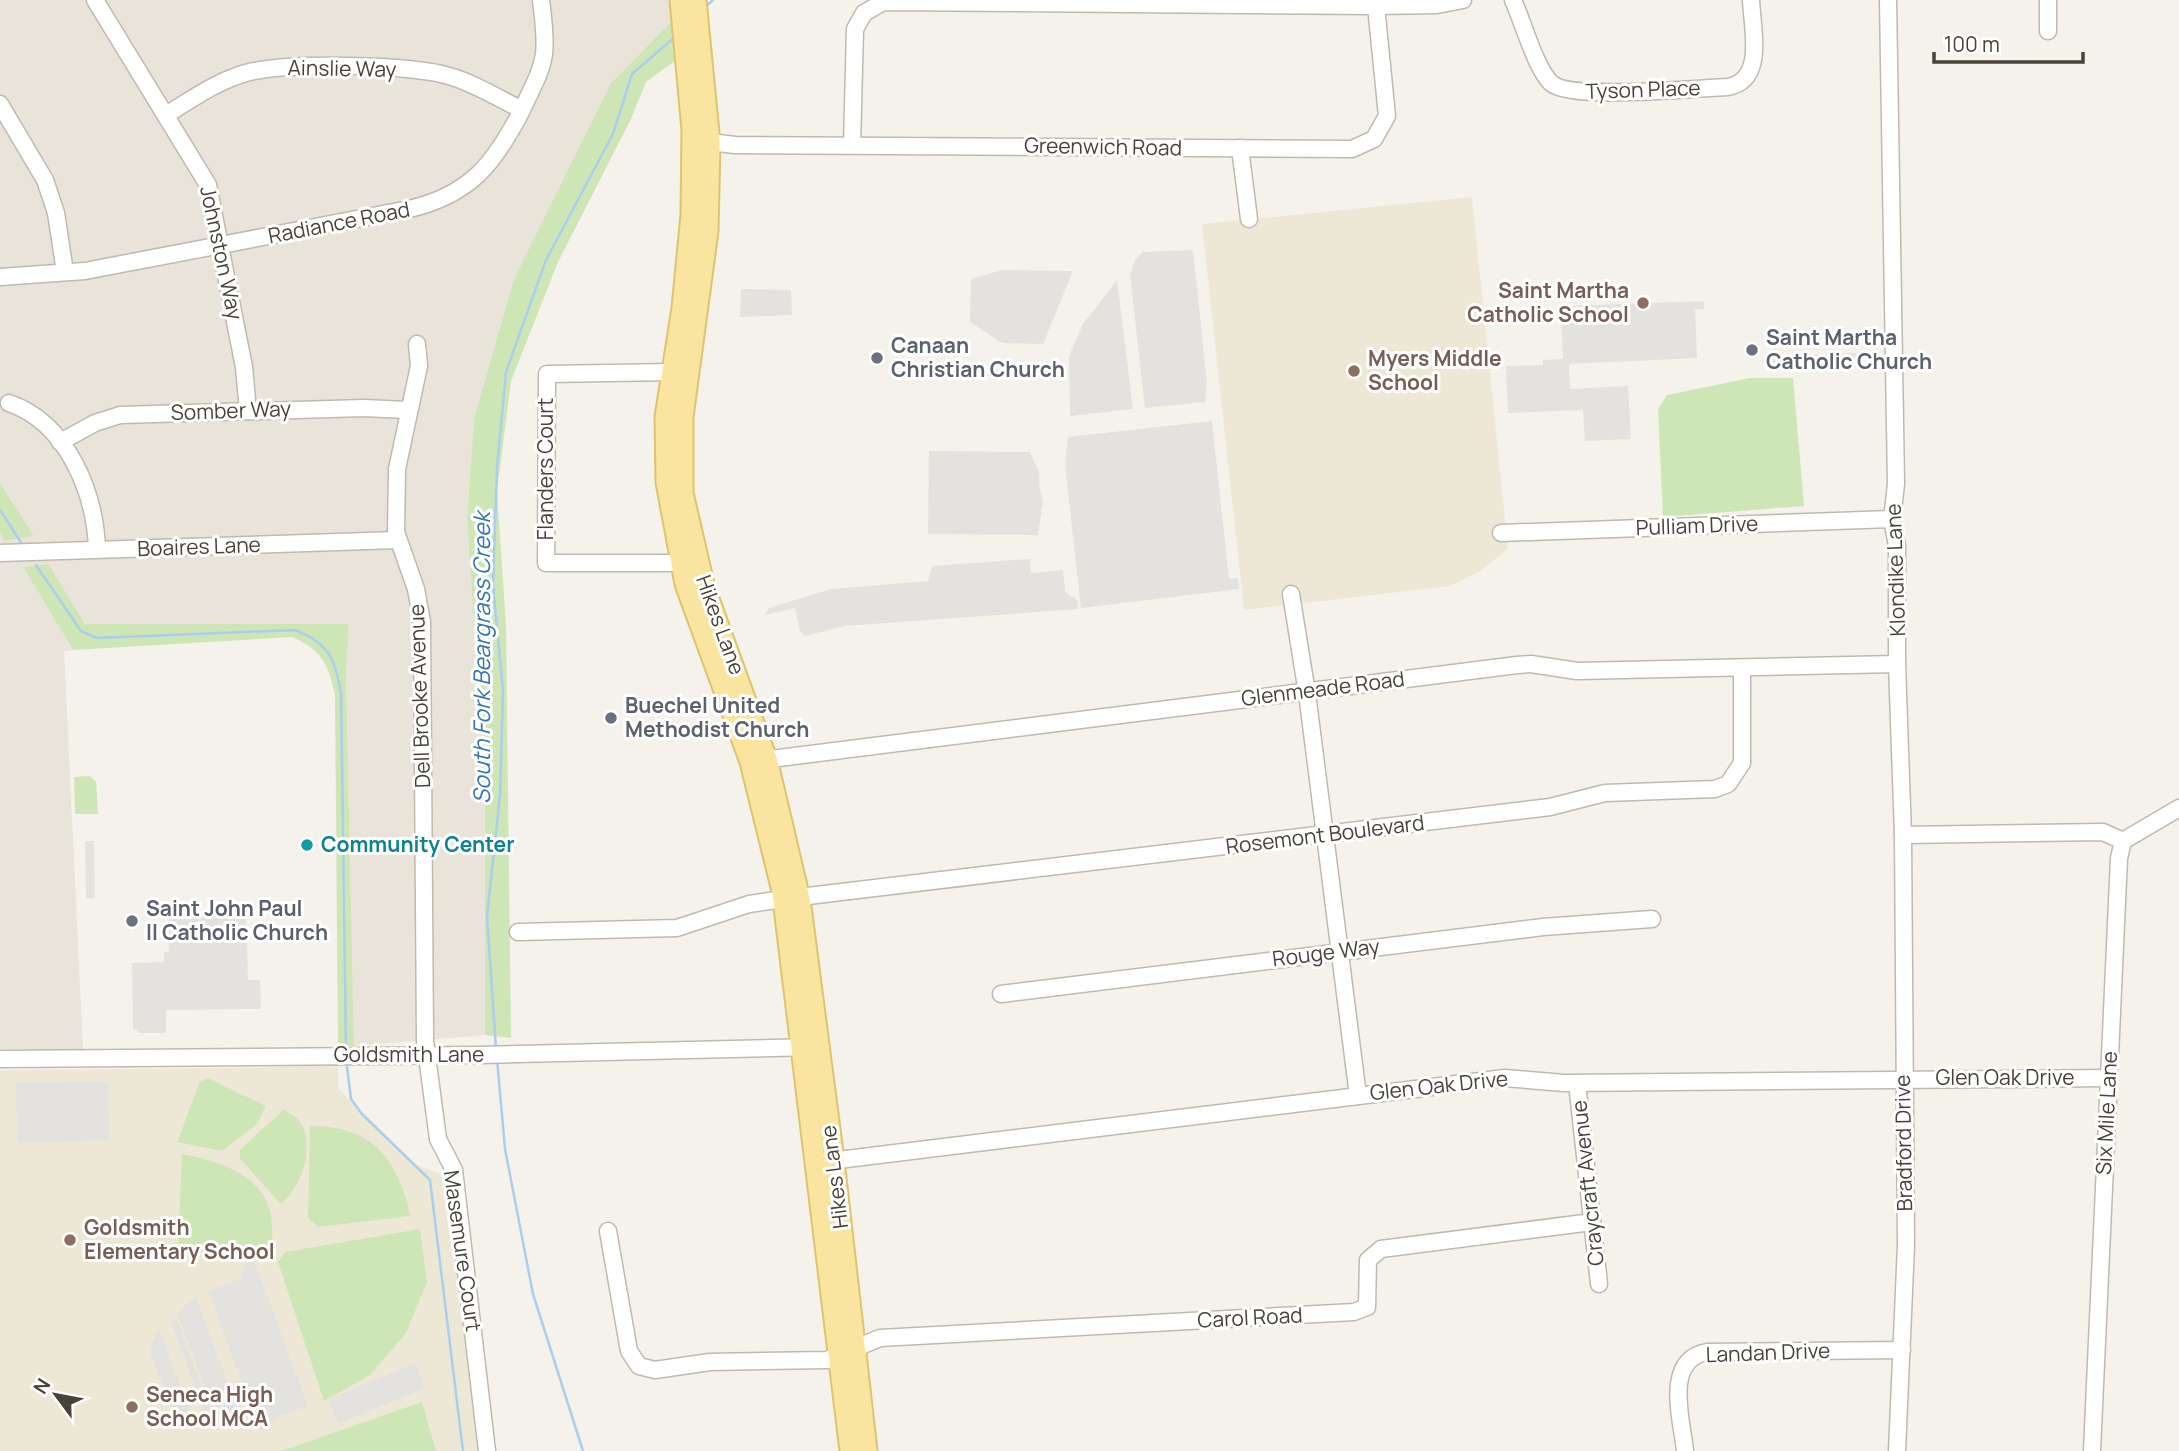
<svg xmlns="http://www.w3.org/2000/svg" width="2179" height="1451" font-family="Manrope,sans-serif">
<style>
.residential{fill:#e8e4d9}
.education{fill:#ede8d6}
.green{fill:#cee6b6}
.parking{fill:#e3e2df}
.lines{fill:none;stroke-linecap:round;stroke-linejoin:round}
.stream{stroke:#abceed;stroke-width:2.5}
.minor-casing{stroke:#c0baae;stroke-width:19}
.major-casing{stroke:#dec46f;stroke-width:23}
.minor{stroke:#fff;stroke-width:16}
.major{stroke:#f9e59f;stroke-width:19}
.education-dot{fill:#8d6e63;stroke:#fff;stroke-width:2.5}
.worship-dot{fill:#6b7280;stroke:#fff;stroke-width:2.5}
.culture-dot{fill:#0f9aa8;stroke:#fff;stroke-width:2.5}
.labels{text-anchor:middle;stroke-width:6;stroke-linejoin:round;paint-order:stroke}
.street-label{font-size:21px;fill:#484339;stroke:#fff}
.education-label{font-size:21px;font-weight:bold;fill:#785e54;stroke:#fff;text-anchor:start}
.worship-label{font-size:21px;font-weight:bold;fill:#5b616d;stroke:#fff;text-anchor:start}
.culture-label{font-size:21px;font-weight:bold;fill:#0d838f;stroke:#fff;text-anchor:start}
.water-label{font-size:23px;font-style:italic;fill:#3775b0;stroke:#fff}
</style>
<rect width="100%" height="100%" fill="#f4f2eb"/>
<path class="residential" d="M0 0H672L674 19 611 83 514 279 474 419 467 519 485 785V1035L354 1046 346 669 348 624H85L47 564 23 567 73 650 64 651 83 1050 0 1049V532L6 541 34 536 0 483Z"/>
<g class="education">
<path d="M1472 197 1508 549 1480 571 1450 586 1244 610 1202 224Z"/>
<path d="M338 1064V1088L415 1165 447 1176 479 1451H0V1070L258 1068Z"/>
</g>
<g class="green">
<path d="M674 19 679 58 646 82 630 121 558 262 511 381 497 491 506 625 511 1038 485 1035V785L467 519 474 419 514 279 611 83Z"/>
<path d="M1750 378H1793L1804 506 1663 517 1658 409 1667 395Z"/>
<path d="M0 483 34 536 5 541 0 532Z"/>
<path d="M48 564 85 624H349L346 669 354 1046H338L335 695C328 663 322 650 292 637L73 650 23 567Z"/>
<path d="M90 776 96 782 98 814H75L74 777Z"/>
<path d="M208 1078 266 1106 256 1125 222 1151 177 1142 200 1082Z"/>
<path d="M283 1110C323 1124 306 1184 281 1204L240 1159V1150Z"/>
<path d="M310 1126C370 1124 400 1160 410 1216L318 1227 308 1218Z"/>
<path d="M182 1154C215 1160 264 1174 271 1215 273 1227 272 1240 273 1253L184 1254 178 1248Z"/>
<path d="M420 1229 427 1282 406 1333 370 1375 324 1401 278 1262 285 1252Z"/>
<path d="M422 1402 436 1451H280L293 1447Z"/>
</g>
<g class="parking">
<path d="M1193 250 1207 383 1205 402 1145 408 1130 275 1135 260 1143 252Z"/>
<path d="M1002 270 1073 271 1043 344 1002 343 970 322 971 279Z"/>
<path d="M1117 280 1133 409 1070 416 1069 356 1083 324Z"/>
<path d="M741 289 791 290 792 315 740 317Z"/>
<path d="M1704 301V309L1695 310 1697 358 1569 364 1570 389 1628 386 1631 439 1585 441 1583 410 1508 413 1506 366 1543 365V360L1563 359 1561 310 1564 306Z"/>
<path d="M1860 353V359L1769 362V356Z"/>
<path d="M1212 421 1229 579 1238 578 1239 589 1081 608 1065 464 1068 437Z"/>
<path d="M929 451 1030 452 1039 472V486L1043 501 1038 535 928 534Z"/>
<path d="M1030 559 1031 573 1063 570 1065 592 1077 600 1078 609 845 626 805 636 800 631 795 608 765 615 769 608 831 589 928 581 932 566Z"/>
<path d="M85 841H94L95 898H86Z"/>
<path d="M246 915 248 980H260L261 1009 166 1010V1033H138L137 1030H133L132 963 164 962V952H169V916Z"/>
<path d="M108 1082 109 1140 18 1143 15 1083Z"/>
<path d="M254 1260 308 1406 275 1418 268 1429 260 1431 208 1291 240 1279 246 1263Z"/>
<path d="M196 1298 240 1415 224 1417 218 1424 177 1313 191 1299Z"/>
<path d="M177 1320 215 1422 209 1424 171 1322Z"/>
<path d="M159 1328 194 1422 179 1427 149 1350Z"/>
<path d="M416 1363 425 1388 338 1424 328 1399Z"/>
</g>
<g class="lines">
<g class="stream">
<path d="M705 7 713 0"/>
<path d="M0 510 22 544"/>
<path d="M36 565 81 631 97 638 295 630C329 643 335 659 341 693L346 1047"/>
<path d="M496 1049 487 916 500 795 503 691 493 585 497 468 506 372 546 260 613 134 632 74 676 36"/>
<path d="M497 1059 505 1149 533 1294 583 1451"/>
<path d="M347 1067 351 1099 362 1114 430 1180 463 1451"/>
</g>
<g class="minor-casing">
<g id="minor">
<path d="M95 0 208 185 244 367 248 411"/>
<path d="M1513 0C1523 22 1535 67 1551 83 1570 101 1696 88 1728 87 1766 80 1752 28 1751 0"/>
<path d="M1888 0 1896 484 1892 519 1897 546V664L1903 835 1906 1245 1897 1451"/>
<path d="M2048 0V31"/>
<path d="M0 104 45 180 56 213 65 272"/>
<path d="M166 115C192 99 217 81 246 73 284 62 412 64 449 76 474 83 498 98 522 110"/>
<path d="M701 141 735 145 1352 149 1374 139 1387 116 1376 6"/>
<path d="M852 145 855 29 864 13 883 2 1376 6 1437 5 1463 0"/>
<path d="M1240 148 1249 219"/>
<path d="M0 277 85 271 409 209C470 195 494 164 522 110 530 92 541 74 544 54 546 36 543 18 541 0"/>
<path d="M417 344 419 366 397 469 396 532 416 589 422 622 425 1041 438 1139 454 1170 456 1187 487 1451"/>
<path d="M671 372 547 374 546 563H680"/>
<path d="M9 403C67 423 95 492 97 549"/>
<path d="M60 442 95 423 120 415 364 408 407 410"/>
<path d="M1501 533 1892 519"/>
<path d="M0 553 398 540"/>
<path d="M1291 594 1307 693 1358 1096"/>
<path d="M755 761 1517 665 1531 664 1577 671 1897 664"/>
<path d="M1903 835 2103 832 2123 841"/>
<path d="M518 932 677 928 749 904 783 899 1550 807 1605 793 1715 789 1728 784 1742 763V668"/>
<path d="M1001 994 1543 927 1652 919"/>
<path d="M0 1059 482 1055 813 1047"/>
<path d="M1577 1083 1599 1284"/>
<path d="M822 1162 1505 1078 1564 1083 2108 1078"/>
<path d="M608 1231 629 1351 639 1366 655 1370 710 1362 827 1360 880 1338 1354 1312 1367 1307 1368 1260 1381 1249 1592 1222"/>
<path d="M1685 1451C1682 1420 1663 1360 1707 1352L1902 1350"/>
<path d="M2092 1451 2119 858 2123 841 2179 808"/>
</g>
</g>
<g class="major-casing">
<g id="major">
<path d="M680 0 692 130 691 215 682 308 665 417 666 482 685 584 750 762 782 891 850 1451"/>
<path d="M696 0 710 143 708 231 683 417V493L705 588 767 759 800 899 834 1160 867 1451"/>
</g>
</g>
<use href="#minor" class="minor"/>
<use href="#major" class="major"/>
</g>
<g class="education-dot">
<circle cx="1643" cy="303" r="7"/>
<circle cx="1354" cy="371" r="7"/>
<circle cx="70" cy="1240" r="7"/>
<circle cx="132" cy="1407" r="7"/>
</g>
<g class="worship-dot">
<circle cx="1752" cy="350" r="7"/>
<circle cx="877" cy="358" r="7"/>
<circle cx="611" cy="718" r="7"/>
<circle cx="132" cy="921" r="7"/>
</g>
<circle class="culture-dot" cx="307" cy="845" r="7"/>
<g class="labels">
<g class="street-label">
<text transform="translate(342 69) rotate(1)" y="7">Ainslie Way</text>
<text transform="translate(1643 90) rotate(-2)" y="7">Tyson Place</text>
<text transform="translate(1103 147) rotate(1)" y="7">Greenwich Road</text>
<text transform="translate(339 223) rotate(-11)" y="7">Radiance Road</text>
<text transform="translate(221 253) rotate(78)" y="7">Johnston Way</text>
<text transform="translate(231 411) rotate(-2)" y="7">Somber Way</text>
<text transform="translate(546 469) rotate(-90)" y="7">Flanders Court</text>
<text transform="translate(1697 526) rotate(-2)" y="7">Pulliam Drive</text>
<text transform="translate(199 547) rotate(-2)" y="7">Boaires Lane</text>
<text transform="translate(1896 570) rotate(-92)" y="7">Klondike Lane</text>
<text transform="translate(720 625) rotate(70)" y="7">Hikes Lane</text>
<text transform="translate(1323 689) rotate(-7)" y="7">Glenmeade Road</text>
<text transform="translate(420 696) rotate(-92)" y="7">Dell Brooke Avenue</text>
<text transform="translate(1325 835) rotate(-7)" y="7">Rosemont Boulevard</text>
<text transform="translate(1326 953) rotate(-7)" y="7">Rouge Way</text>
<text x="409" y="1062">Goldsmith Lane</text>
<text x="2005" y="1085">Glen Oak Drive</text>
<text transform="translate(1439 1086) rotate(-6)" y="7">Glen Oak Drive</text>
<text transform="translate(2107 1113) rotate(-87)" y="7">Six Mile Lane</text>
<text transform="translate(1904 1143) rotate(-91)" y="7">Bradford Drive</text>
<text transform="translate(835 1177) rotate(-97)" y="7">Hikes Lane</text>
<text transform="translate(1588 1183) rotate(-96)" y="7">Craycraft Avenue</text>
<text transform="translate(462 1251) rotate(82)" y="7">Masemure Court</text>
<text transform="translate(1250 1318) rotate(-3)" y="7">Carol Road</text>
<text transform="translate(1768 1353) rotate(-2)" y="7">Landan Drive</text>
</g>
<g class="education-label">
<text x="1629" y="298" text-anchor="end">Saint Martha<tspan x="1629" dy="24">Catholic School</tspan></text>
<text x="1368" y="366">Myers Middle<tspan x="1368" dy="24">School</tspan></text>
<text x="84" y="1235">Goldsmith<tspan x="84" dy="24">Elementary School</tspan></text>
<text x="146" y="1402">Seneca High<tspan x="146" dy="24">School MCA</tspan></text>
</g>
<g class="worship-label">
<text x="1766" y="345">Saint Martha<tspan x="1766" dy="24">Catholic Church</tspan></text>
<text x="891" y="353">Canaan<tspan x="891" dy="24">Christian Church</tspan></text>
<text x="625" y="713">Buechel United<tspan x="625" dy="24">Methodist Church</tspan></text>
<text x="146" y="916">Saint John Paul<tspan x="146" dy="24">II Catholic Church</tspan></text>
</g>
<g class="culture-label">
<text x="321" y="852">Community Center</text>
</g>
<g class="water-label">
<text transform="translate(482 658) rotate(-90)" y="8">South Fork Beargrass Creek</text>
</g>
</g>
<g transform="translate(56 1395) rotate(302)" stroke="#ffffff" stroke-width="5" paint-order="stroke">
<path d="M0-5L12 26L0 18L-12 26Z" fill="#484339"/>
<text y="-10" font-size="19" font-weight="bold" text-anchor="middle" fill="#484339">N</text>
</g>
<path d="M1934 52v10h149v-10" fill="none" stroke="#484339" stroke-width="3.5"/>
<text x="1944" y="52" font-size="21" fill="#484339" stroke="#ffffff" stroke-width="5" paint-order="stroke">100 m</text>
</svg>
